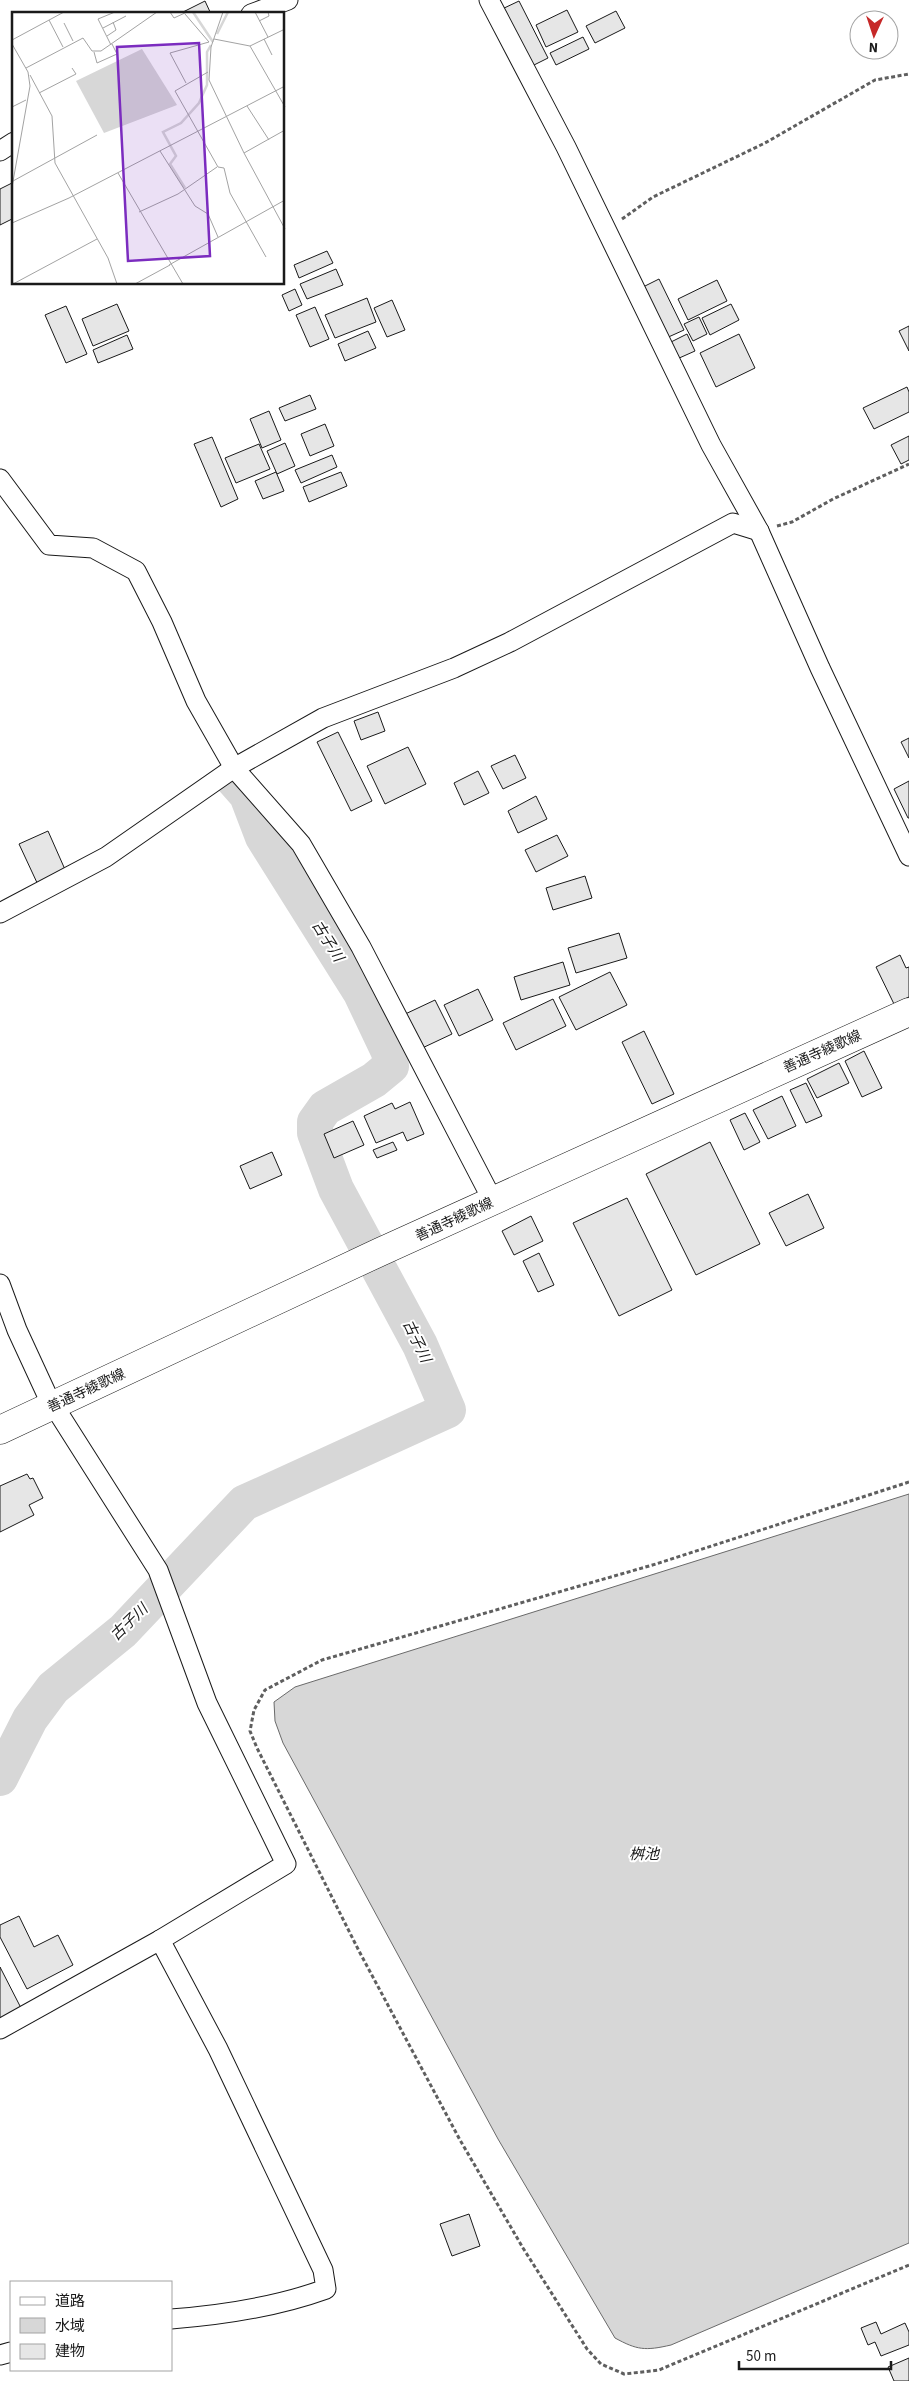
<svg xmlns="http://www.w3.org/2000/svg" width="909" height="2381" font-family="'Source Sans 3','Noto Sans JP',sans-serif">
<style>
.water{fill:#d7d7d7;stroke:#6a6a6a}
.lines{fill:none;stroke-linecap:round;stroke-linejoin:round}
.river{stroke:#d7d7d7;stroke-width:36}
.building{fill:#e6e6e6;stroke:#1a1a1a}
.street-casing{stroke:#1a1a1a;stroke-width:21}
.primary-casing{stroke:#1a1a1a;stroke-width:29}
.path{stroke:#5f5f5f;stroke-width:3;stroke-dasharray:4 2.5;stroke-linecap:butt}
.street{stroke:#fff;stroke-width:19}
.primary{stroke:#fff;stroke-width:28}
.labels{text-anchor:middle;stroke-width:4;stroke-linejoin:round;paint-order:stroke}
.street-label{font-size:14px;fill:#1a1a1a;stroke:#fff}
.water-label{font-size:15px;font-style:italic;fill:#1a1a1a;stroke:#fff}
.inset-river{fill:none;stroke:#d7d7d7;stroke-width:2.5}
.inset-road{fill:none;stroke:#a3a3a3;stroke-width:1}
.view{fill:#7b2cbf;fill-opacity:0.15;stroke:#7b2cbf;stroke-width:2.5}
.inset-edge{fill:none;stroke:#1a1a1a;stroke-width:2.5}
</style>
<rect width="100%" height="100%" fill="#fff"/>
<path class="water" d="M909 1494V2243L671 2345C645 2351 637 2350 615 2338L498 2139 283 1743 275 1721 274 1702 295 1687Z"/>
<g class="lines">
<path class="river" d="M0 1778 30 1719 53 1688 123 1631 244 1503 448 1410 420 1345 336 1189 315 1133V1122L325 1108 374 1080 391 1066 389 1052 361 993 263 837 247 795 232 778"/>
</g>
<g class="building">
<path d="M205 1 211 14H179Z"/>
<path d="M519 1 548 58 528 68 500 10Z"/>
<path d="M567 10 578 32 546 47 536 25Z"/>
<path d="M616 11 625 28 595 43 586 26Z"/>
<path d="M583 37 589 49 556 65 550 53Z"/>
<path d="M14 182V218L0 225V189Z"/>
<path d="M327 251 333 263 299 278 294 265Z"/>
<path d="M336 269 343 285 307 299 300 284Z"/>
<path d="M659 279 684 330 664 339 639 289Z"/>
<path d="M717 280 727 301 688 320 678 299Z"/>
<path d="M295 289 302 305 289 311 282 295Z"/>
<path d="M367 298 376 322 335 338 325 315Z"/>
<path d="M392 300 405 330 387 337 374 308Z"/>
<path d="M117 304 129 331 93 346 82 319Z"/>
<path d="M731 304 739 320 710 335 702 318Z"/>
<path d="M66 306 87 354 66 363 45 315Z"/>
<path d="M315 307 329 339 310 347 296 315Z"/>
<path d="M699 317 707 334 693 341 684 324Z"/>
<path d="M909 326V351L899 331Z"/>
<path d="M368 331 376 348 345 361 338 344Z"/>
<path d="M687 334 695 351 677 359 669 343Z"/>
<path d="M739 334 755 368 716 387 700 353Z"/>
<path d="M127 335 133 349 98 363 93 350Z"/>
<path d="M907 387 909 392V412L874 429 863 408Z"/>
<path d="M310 395 316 409 285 421 279 408Z"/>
<path d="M269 411 281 440 262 448 250 419Z"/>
<path d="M325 424 334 446 310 456 301 434Z"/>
<path d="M909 436V460L901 464 891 445Z"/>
<path d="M212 437 238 499 221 507 194 444Z"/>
<path d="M285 443 295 466 277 474 267 451Z"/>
<path d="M259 444 270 469 236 483 225 458Z"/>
<path d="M332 455 337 467 301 483 295 470Z"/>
<path d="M276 472 284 491 263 499 255 481Z"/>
<path d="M341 472 347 486 309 502 303 487Z"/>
<path d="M378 712 385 731 361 740 354 721Z"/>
<path d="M338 732 372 801 351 811 317 742Z"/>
<path d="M909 738V758L901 742Z"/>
<path d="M408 747 426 784 385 804 367 766Z"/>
<path d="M515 755 526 778 503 789 491 766Z"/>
<path d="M478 771 489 793 464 805 454 783Z"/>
<path d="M909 781V818H908L894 789Z"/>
<path d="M536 796 547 819 518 833 508 811Z"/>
<path d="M48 831 67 874 39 887 19 844Z"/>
<path d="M557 835 568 856 536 872 525 850Z"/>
<path d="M585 876 592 898 553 910 546 888Z"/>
<path d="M619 933 627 958 576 973 568 948Z"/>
<path d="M900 955 906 968 909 967V997L894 1004 876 967Z"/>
<path d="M563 962 570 985 521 1000 514 977Z"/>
<path d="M610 972 627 1005 576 1030 559 997Z"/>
<path d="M478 989 493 1020 459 1036 444 1005Z"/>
<path d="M553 999 566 1026 516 1050 503 1023Z"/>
<path d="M435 1000 452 1034 418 1050 401 1016Z"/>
<path d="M644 1031 674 1094 652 1104 622 1042Z"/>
<path d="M864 1051 882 1088 862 1097 845 1061Z"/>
<path d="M839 1063 849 1083 817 1098 807 1079Z"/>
<path d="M806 1083 822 1116 806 1123 790 1090Z"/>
<path d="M782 1096 796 1126 768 1139 753 1110Z"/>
<path d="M410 1102 424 1134 407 1141 403 1132 376 1143 364 1116 392 1103 395 1109Z"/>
<path d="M745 1113 760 1142 744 1150 730 1120Z"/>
<path d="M353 1121 364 1145 334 1158 324 1134Z"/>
<path d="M393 1142 397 1150 377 1158 373 1150Z"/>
<path d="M710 1142 760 1244 696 1275 646 1174Z"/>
<path d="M272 1152 282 1175 250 1189 240 1166Z"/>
<path d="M808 1194 824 1228 786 1246 769 1213Z"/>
<path d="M627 1198 672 1290 619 1316 573 1223Z"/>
<path d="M531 1216 543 1241 514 1255 502 1231Z"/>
<path d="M539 1253 554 1285 538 1292 523 1261Z"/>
<path d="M27 1474 30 1479 33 1478 43 1498 29 1505 34 1515 0 1532V1486Z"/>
<path d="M19 1916 34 1947 58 1935 73 1965 27 1989 0 1937V1925Z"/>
<path d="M0 1967 21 2008 0 2019Z"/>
<path d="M469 2214 480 2246 452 2256 440 2224Z"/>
<path d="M876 2322 881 2334 905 2323 909 2332V2345L881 2356 875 2342 868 2345 861 2328Z"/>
<path d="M909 2358V2381H894L888 2367Z"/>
</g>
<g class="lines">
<g class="street-casing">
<g id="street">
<path d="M489 0 566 147 711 445 759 531 820 668 909 856"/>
<path d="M251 14 288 0"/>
<path d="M0 151 14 142"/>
<path d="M0 479 49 545 93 548 136 571 162 622 196 701 229 759 234 768 301 844 361 947 493 1201"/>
<path d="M0 913 106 857 234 768 323 718 454 668 510 642 733 523 759 531"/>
<path d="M0 1284 17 1330 47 1395 158 1570 207 1703 286 1864 160 1940 0 2029"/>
<path d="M160 1940 218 2049 323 2270 326 2289C276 2307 224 2315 171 2319"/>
<path d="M0 2355 11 2352"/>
</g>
</g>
<g class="primary-casing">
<path id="primary" d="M0 1430 380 1252 909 1012"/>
</g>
<g class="path">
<path d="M622 219 653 197 765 143 875 80 909 74"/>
<path d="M777 526 792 522 833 499 909 464"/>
<path d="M909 1482 656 1564 322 1660 265 1690 254 1710 250 1731 257 1748 359 1951 460 2140 523 2248 587 2349 601 2364 624 2374 659 2370 909 2265"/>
</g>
<use href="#street" class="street"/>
<use href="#primary" class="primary"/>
</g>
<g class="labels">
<g class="street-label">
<text transform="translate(822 1051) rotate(-24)" y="5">善通寺綾歌線</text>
<text transform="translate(454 1219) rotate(-25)" y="5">善通寺綾歌線</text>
<text transform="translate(86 1390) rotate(-25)" y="5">善通寺綾歌線</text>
</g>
<g class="water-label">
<text transform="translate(328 941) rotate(58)" y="5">古子川</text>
<text transform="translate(417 1341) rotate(64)" y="5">古子川</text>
<text transform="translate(129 1622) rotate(-44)" y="5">古子川</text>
<text x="644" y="1859">桝池</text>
</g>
</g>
<g transform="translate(12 12)">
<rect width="272" height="272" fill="#fff"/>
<path d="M130 37 165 93 92 121 64 69Z" fill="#d7d7d7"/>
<path class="inset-river" d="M181 0 201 30M205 22 216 0M173 176 158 152 164 144 151 120 169 111 187 91 195 73V40L199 33"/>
<path class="inset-road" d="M158 0 162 6 175 0M211 0 199 35 197 68 232 141 273 217M243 0 256 25M173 2 197 30M37 8 51 35M247 9 257 4 256 0M52 11 61 29M91 16 114 4M95 24 104 18 101 10M202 27 238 34 273 17M252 27 260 43M0 28 52 0M0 32 16 60 18 74 0 175M99 33 86 7 103 0M238 34 273 95M82 40 85 51 105 42 100 32M14 56 71 26 80 39H89L145 0M196 60 163 79 206 155 212 156 218 181 254 245M18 63 40 104 43 151 96 246 105 272M174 71 158 41 197 30M27 81 64 62 60 56M235 94 257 128M0 95 14 88M148 139 183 194 196 202 206 225M232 141 273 118M106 161 171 272M1 169 85 123M127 200 166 182 205 155M0 211 57 186 273 74M157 253 273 188M1 272 85 227M123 272 158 253"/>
<path class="view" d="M187 31 198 244 116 249 105 35Z"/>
<rect width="272" height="272" class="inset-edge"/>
</g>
<rect x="10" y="2281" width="162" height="90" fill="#ffffff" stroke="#a3a3a3"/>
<rect x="20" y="2297" width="25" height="8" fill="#ffffff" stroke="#a3a3a3"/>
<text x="55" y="2306" font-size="15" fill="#1a1a1a">道路</text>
<rect x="20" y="2318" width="25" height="15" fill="#d7d7d7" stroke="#a3a3a3"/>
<text x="55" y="2331" font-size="15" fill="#1a1a1a">水域</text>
<rect x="20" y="2344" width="25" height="15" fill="#e6e6e6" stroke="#a3a3a3"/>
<text x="55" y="2356" font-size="15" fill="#1a1a1a">建物</text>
<g transform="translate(874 35) rotate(183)"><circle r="24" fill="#ffffff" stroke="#a3a3a3"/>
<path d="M0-4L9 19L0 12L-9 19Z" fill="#c62828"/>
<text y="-8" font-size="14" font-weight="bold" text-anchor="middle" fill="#1a1a1a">N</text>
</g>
<path d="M739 2361v8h152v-8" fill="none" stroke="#1a1a1a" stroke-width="2.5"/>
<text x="746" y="2361" font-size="15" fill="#1a1a1a" stroke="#ffffff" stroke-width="4" paint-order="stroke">50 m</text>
</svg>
